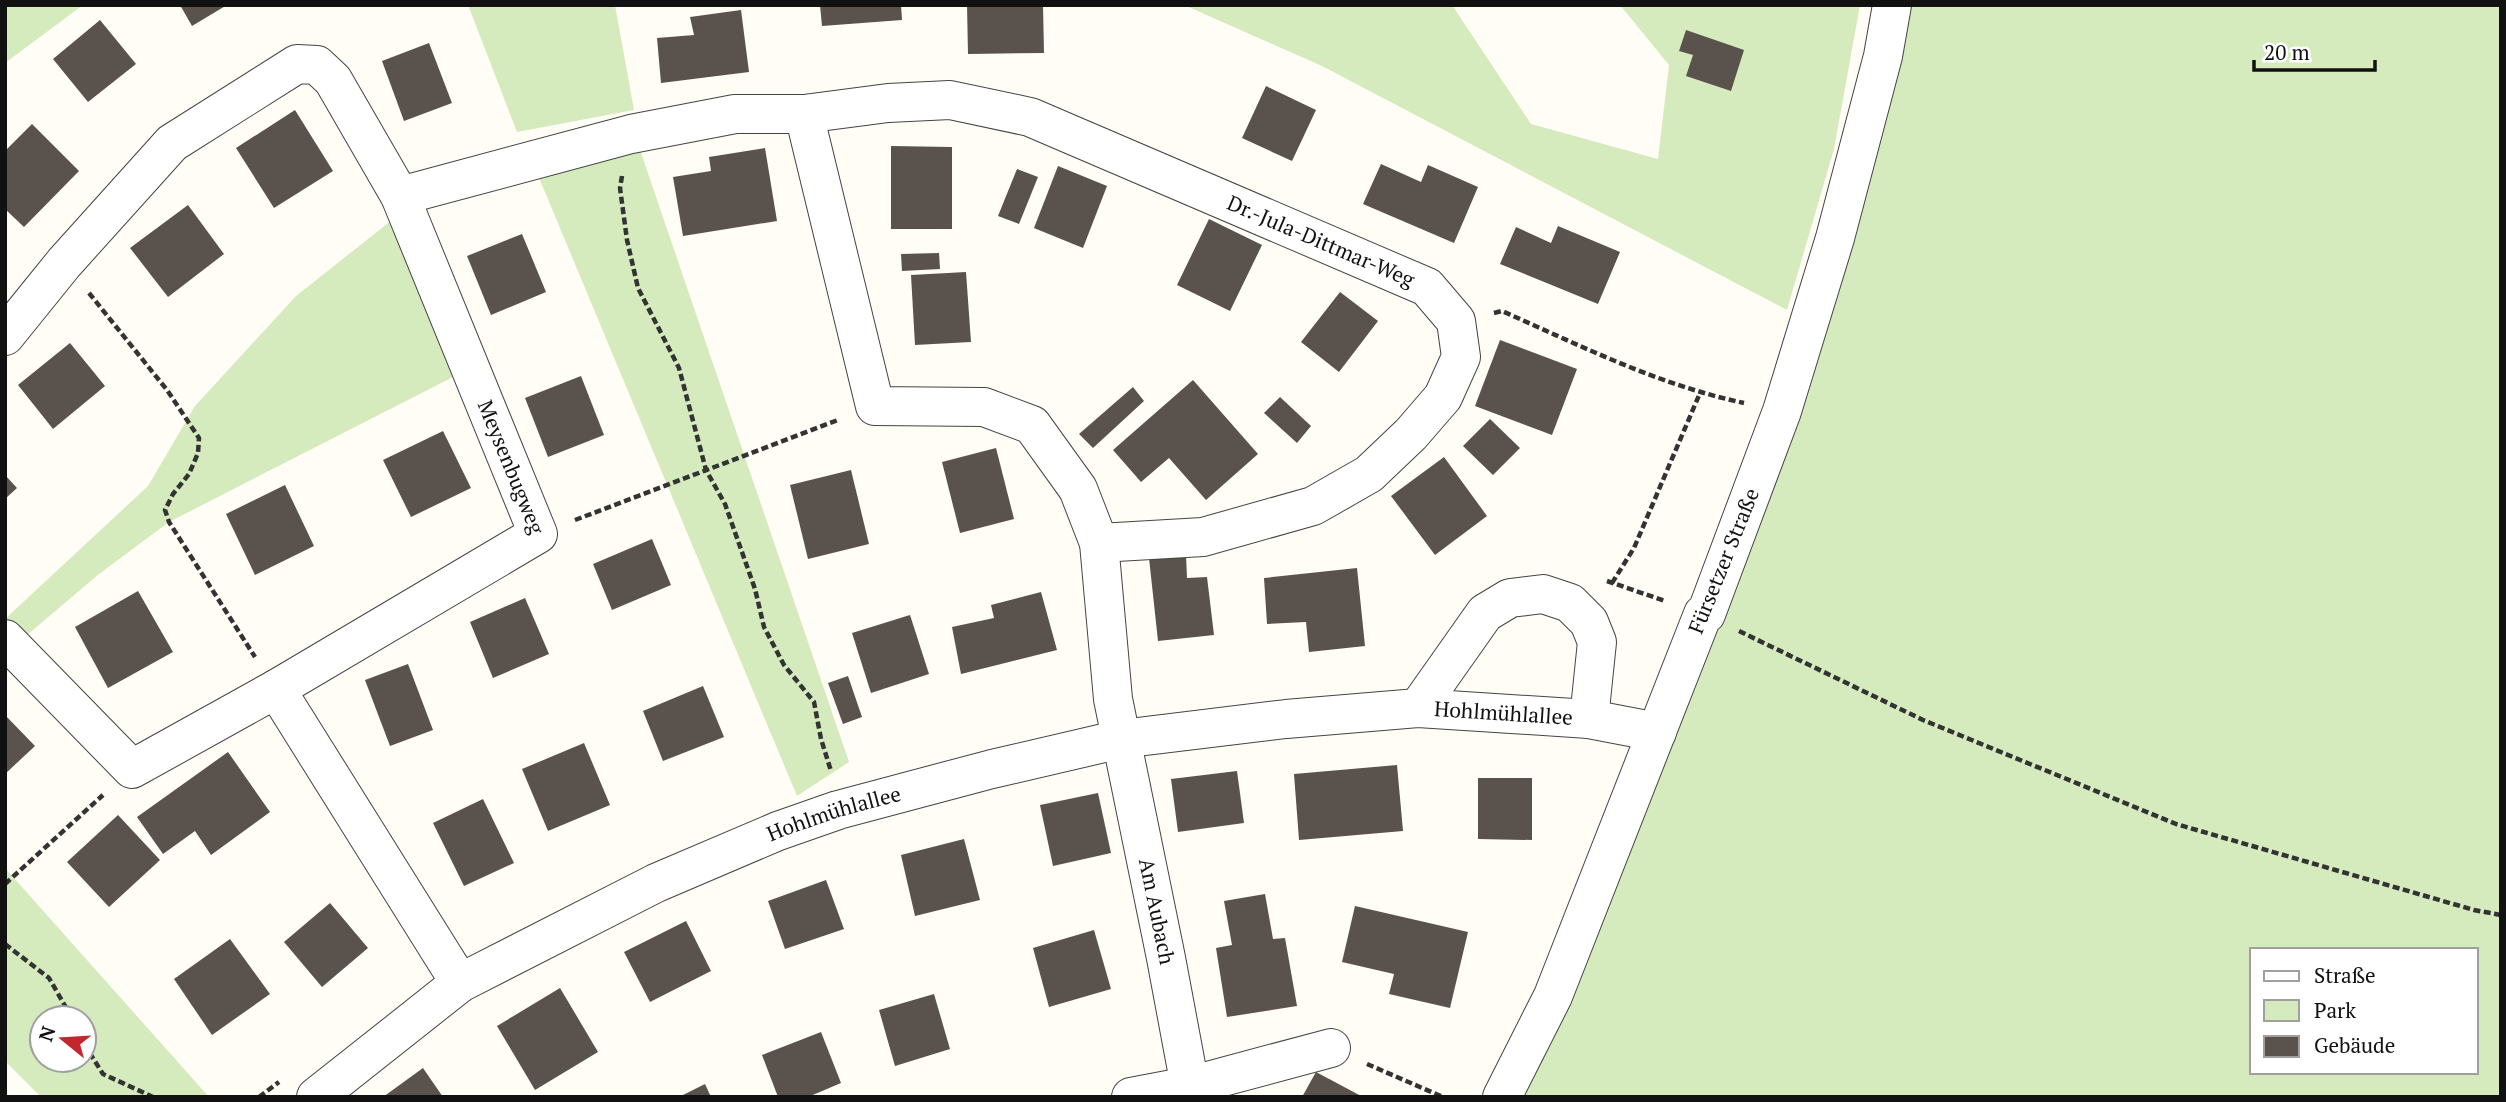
<svg xmlns="http://www.w3.org/2000/svg" width="2506" height="1102" font-family="'PT Serif',serif">
<style>
.green{fill:#d5ebbd;fill-rule:evenodd}
.building{fill:#5a524d}
.lines{fill:none;stroke-linecap:round;stroke-linejoin:round}
.street-casing{stroke:#444;stroke-width:40}
.path{stroke:#333;stroke-width:4.5;stroke-dasharray:7 3.5;stroke-linecap:butt}
.street{stroke:#fff;stroke-width:38}
.labels{text-anchor:middle;stroke-width:7;stroke-linejoin:round;paint-order:stroke}
.street-label{font-size:21px;fill:#111;stroke:#fff}
</style>
<rect width="100%" height="100%" fill="#fffdf5"/>
<g class="green">
<path d="M5 5H83L5 63Z"/>
<path d="M468 5H615L634 110 517 132Z"/>
<path d="M1184 5H1452L1531 124 1658 159 1669 65 1620 5H1860L1834 149 1787 310 1322 66Z"/>
<path d="M1908 5H2501V1097H1521ZM2252 950H2476V1072H2252Z"/>
<path d="M639 147 849 762 797 796 537 173Z"/>
<path d="M392 220 455 376 169 522 99 574 20 641 5 625V619L148 486 195 406 296 296Z"/>
<path d="M5 868 209 1097H41L5 1061ZM84 1018V1060H42V1018Z"/>
</g>
<g class="building">
<path d="M180 5H227L192 26Z"/>
<path d="M820 5H901L902 20 822 26Z"/>
<path d="M967 5H1043L1044 53 968 54Z"/>
<path d="M741 10 749 72 661 83 657 38 694 35 690 17Z"/>
<path d="M100 20 136 64 88 102 53 59Z"/>
<path d="M1686 30 1744 50 1731 91 1686 76 1693 55 1679 51Z"/>
<path d="M429 43 452 103 404 121 382 61Z"/>
<path d="M1266 86 1316 110 1292 161 1242 138Z"/>
<path d="M295 110 333 171 274 208 236 148Z"/>
<path d="M32 124 79 171 24 227 5 209V151Z"/>
<path d="M891 146 952 147V229H891Z"/>
<path d="M765 148 777 221 683 236 673 177 711 171 709 157Z"/>
<path d="M1381 164 1421 182 1428 165 1478 187 1454 243 1363 204Z"/>
<path d="M1058 166 1107 186 1083 248 1034 228Z"/>
<path d="M1017 169 1038 177 1019 224 998 216Z"/>
<path d="M188 205 224 254 168 297 130 248Z"/>
<path d="M1209 219 1262 245 1230 311 1177 285Z"/>
<path d="M1558 226 1620 252 1598 304 1500 264 1516 227 1551 243Z"/>
<path d="M522 234 546 292 491 315 467 256Z"/>
<path d="M939 253 940 269 902 271 901 254Z"/>
<path d="M966 272 971 342 915 345 911 275Z"/>
<path d="M1340 292 1378 321 1339 372 1301 342Z"/>
<path d="M1500 340 1577 369 1552 435 1475 406Z"/>
<path d="M70 343 105 386 53 429 18 385Z"/>
<path d="M581 376 604 435 548 457 525 398Z"/>
<path d="M1193 380 1258 454 1206 500 1169 458 1141 482 1113 450Z"/>
<path d="M1133 387 1144 401 1093 448 1079 434Z"/>
<path d="M1280 397 1311 426 1297 443 1264 413Z"/>
<path d="M1490 419 1520 448 1493 475 1463 446Z"/>
<path d="M443 431 471 488 411 517 383 460Z"/>
<path d="M996 448 1014 519 960 533 942 462Z"/>
<path d="M1444 457 1487 516 1435 555 1391 496Z"/>
<path d="M851 470 869 544 808 559 790 485Z"/>
<path d="M5 475 17 488 5 499Z"/>
<path d="M285 485 314 546 255 575 226 514Z"/>
<path d="M652 539 671 585 612 610 593 564Z"/>
<path d="M1186 555 1187 578 1207 577 1214 635 1158 641 1149 558Z"/>
<path d="M1357 568 1365 646 1309 652 1306 622 1267 624 1264 578Z"/>
<path d="M138 591 173 652 108 688 75 627Z"/>
<path d="M1041 592 1057 650 961 674 952 627 994 618 991 605Z"/>
<path d="M525 598 549 654 493 678 470 622Z"/>
<path d="M910 615 929 674 871 693 852 633Z"/>
<path d="M408 664 433 730 390 746 365 680Z"/>
<path d="M848 676 862 717 843 724 828 683Z"/>
<path d="M703 686 724 737 663 761 643 711Z"/>
<path d="M5 715 35 746 5 774Z"/>
<path d="M584 743 610 805 548 831 522 769Z"/>
<path d="M228 752 270 812 211 855 195 831 163 854 137 817Z"/>
<path d="M1397 765 1403 831 1299 840 1294 774Z"/>
<path d="M1237 771 1244 823 1178 832 1171 779Z"/>
<path d="M1478 778H1532V840L1478 839Z"/>
<path d="M1098 793 1111 853 1053 866 1040 805Z"/>
<path d="M483 799 514 863 464 886 433 823Z"/>
<path d="M118 815 160 860 109 907 67 862Z"/>
<path d="M964 839 980 900 915 916 901 855Z"/>
<path d="M826 880 844 929 785 949 768 901Z"/>
<path d="M1265 894 1273 939 1285 938 1297 1006 1227 1017 1216 948 1232 945 1224 901Z"/>
<path d="M330 903 368 948 322 987 284 942Z"/>
<path d="M1355 906 1468 932 1450 1008 1389 994 1394 974 1342 962Z"/>
<path d="M686 921 711 971 650 1002 624 952Z"/>
<path d="M1094 930 1111 989 1049 1007 1033 948Z"/>
<path d="M230 939 270 994 212 1035 174 979Z"/>
<path d="M560 988 598 1052 535 1090 497 1026Z"/>
<path d="M934 994 950 1049 895 1066 879 1010Z"/>
<path d="M821 1032 841 1083 808 1097H778L762 1055Z"/>
<path d="M423 1068 443 1097H383Z"/>
<path d="M1316 1072 1363 1097H1302Z"/>
<path d="M705 1084 711 1097H679Z"/>
</g>
<g class="lines">
<g class="street-casing">
<g id="street">
<path id="s1" d="M804 114 875 406 984 407 1032 425 1078 489 1099 543 1113 699 1166 958 1192 1097"/>
<path id="s2" d="M400 196 631 134 735 114H804L888 103 950 100 1030 117 1427 287 1456 321 1461 357 1443 397 1411 434 1369 474 1313 506 1203 537 1099 543"/>
<path id="s3" d="M5 336 64 263 172 143 297 64 317 65 333 80 400 196 538 534 276 689"/>
<path d="M5 639 132 769 276 689 460 983"/>
<path d="M1418 708 1485 613 1510 598 1543 594 1570 603 1589 622 1597 642 1589 719"/>
<path id="s4" d="M316 1097 460 983 656 883 778 831 838 810 992 769 1121 739 1286 719 1418 708 1589 719 1657 732"/>
<path d="M1131 1097 1189 1086 1331 1048"/>
<path d="M1502 1097 1553 996 1703 614H1706L1782 411 1835 238 1883 56 1892 5"/>
</g>
</g>
<g class="path">
<path d="M622 176 620 188 627 240 638 288 679 368 706 470 725 504 755 589 764 627 784 665 814 702 821 739 831 771"/>
<path d="M89 293 167 390 199 438 198 453 189 474 173 494 165 510 169 522 255 657"/>
<path d="M1494 313 1502 311C1581 346 1659 385 1744 403"/>
<path d="M575 520 838 420"/>
<path d="M1607 581 1665 601"/>
<path d="M1612 583 1634 548 1700 393"/>
<path d="M1739 631 1923 720 2176 824 2474 910 2501 915"/>
<path d="M5 884 103 795"/>
<path d="M5 944 49 978 72 1018"/>
<path d="M84 1044 103 1074 153 1097"/>
<path d="M1367 1064 1443 1097"/>
<path d="M259 1097 279 1082"/>
</g>
<use href="#street" class="street"/>
</g>
<g class="labels">
<g class="street-label">
<text dy="7" stroke="none"><textPath href="#s2" startOffset="959">Dr.-Jula-Dittmar-Weg</textPath></text>
<text dy="7" stroke="none"><textPath href="#s3" startOffset="872">Meysenbugweg</textPath></text>
<text transform="translate(1724 561) rotate(-68)" y="7">Fürsetzer Straße</text>
<text dy="7" stroke="none"><textPath href="#s4" startOffset="1276">Hohlmühlallee</textPath></text>
<text dy="7" stroke="none"><textPath href="#s4" startOffset="595">Hohlmühlallee</textPath></text>
<text dy="7" stroke="none"><textPath href="#s1" startOffset="971">Am Aubach</textPath></text>
</g>
</g>
<rect width="2506" height="1102" fill="none" stroke="#111111" stroke-width="14"/>
<rect x="2250" y="948" width="228" height="126" fill="#ffffff" stroke="#a0a0a0" stroke-width="2"/>
<rect x="2264" y="971" width="35" height="10" fill="#ffffff" stroke="#a0a0a0" stroke-width="2"/>
<text x="2314" y="983" font-size="21" fill="#111111">Straße</text>
<rect x="2264" y="1000" width="35" height="21" fill="#d5ebbd" stroke="#a0a0a0" stroke-width="2"/>
<text x="2314" y="1018" font-size="21" fill="#111111">Park</text>
<rect x="2264" y="1036" width="35" height="21" fill="#5a524d" stroke="#a0a0a0" stroke-width="2"/>
<text x="2314" y="1053" font-size="21" fill="#111111">Gebäude</text>
<g transform="translate(63 1039) rotate(288)"><circle r="33" fill="#ffffff" stroke="#a0a0a0" stroke-width="2"/>
<path d="M0-5L12 26L0 18L-12 26Z" fill="#c4262e"/>
<text y="-10" font-size="19" font-weight="bold" text-anchor="middle" fill="#111111">N</text>
</g>
<path d="M2254 60v10h121v-10" fill="none" stroke="#111111" stroke-width="3.5"/>
<text x="2264" y="60" font-size="21" fill="#111111" stroke="#ffffff" stroke-width="5" paint-order="stroke">20 m</text>
</svg>
